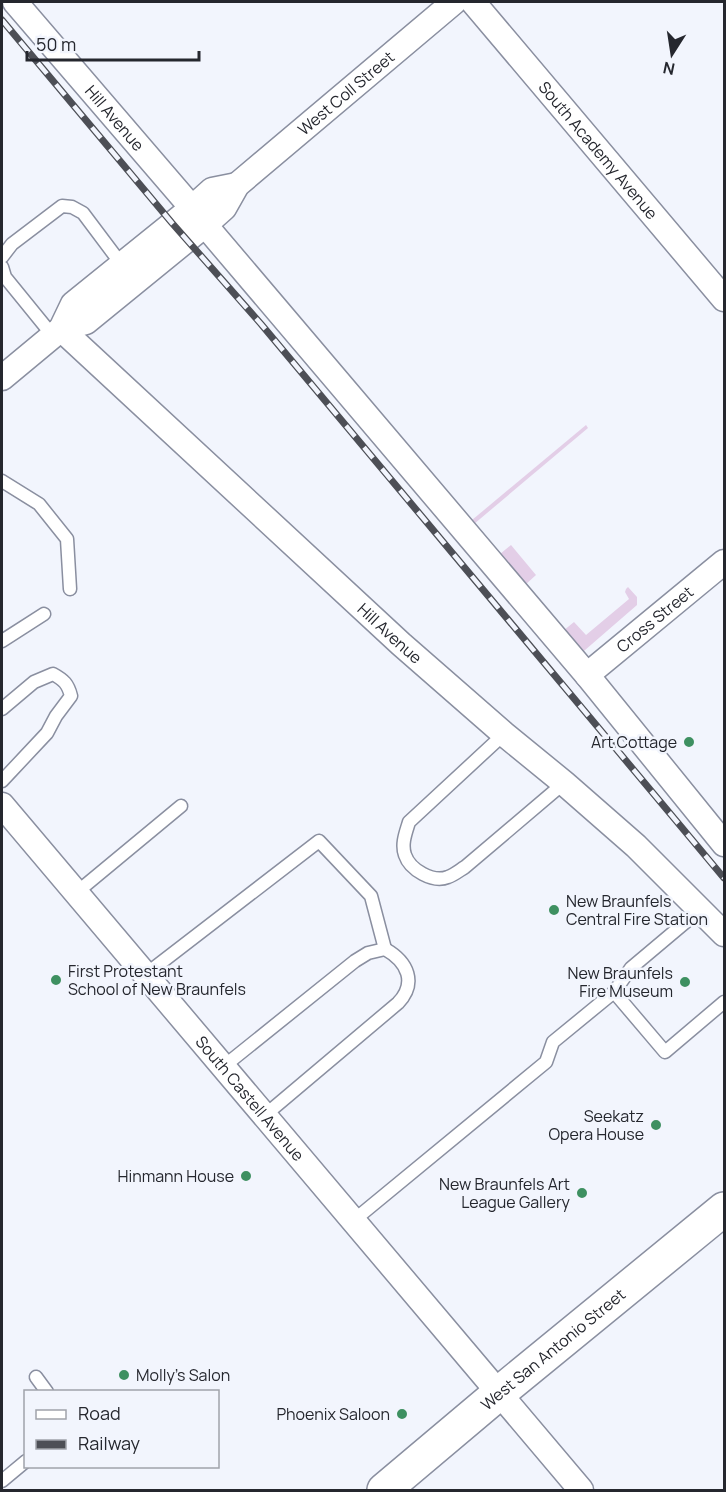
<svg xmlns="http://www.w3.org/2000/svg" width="726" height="1492" font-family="Manrope,sans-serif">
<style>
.green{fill:#e3cee7}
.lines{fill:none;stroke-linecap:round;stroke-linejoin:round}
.lane-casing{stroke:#8a8fa0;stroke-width:15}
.street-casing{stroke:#8a8fa0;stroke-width:27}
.secondary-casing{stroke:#8a8fa0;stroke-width:36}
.lane{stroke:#fff;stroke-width:12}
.street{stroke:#fff;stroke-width:24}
.secondary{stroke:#fff;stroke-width:33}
.rail-casing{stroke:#4d4f56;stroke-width:7}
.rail{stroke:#f2f5fd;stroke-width:4.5;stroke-dasharray:14;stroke-linecap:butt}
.poi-dot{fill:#3e9061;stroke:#f2f5fd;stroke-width:2}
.labels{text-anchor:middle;stroke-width:5;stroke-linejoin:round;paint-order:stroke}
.street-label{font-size:16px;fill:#25272e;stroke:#f2f5fd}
.poi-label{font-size:16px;fill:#25272e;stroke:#f2f5fd;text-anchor:end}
</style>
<rect width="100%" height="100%" fill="#f2f5fd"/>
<g class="green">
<path d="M586 425 588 428 474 524 466 525Z"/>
<path d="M511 545 536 575 525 585 563 631 574 622 586 635 629 599 625 592 626 589 628 587 637 597V605L577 657 494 559Z"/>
</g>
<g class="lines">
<g class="lane-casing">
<g id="lane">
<path d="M2 257 12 244 62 206 72 207 83 213 122 265"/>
<path d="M2 267 5 277 53 336"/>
<path d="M2 481 39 504 67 539 70 589"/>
<path d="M2 641 44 614"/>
<path d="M2 709 34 682 53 674C64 680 68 684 71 696L56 716 47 733 2 781"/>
<path d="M504 734 409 822C406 832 401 844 405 855 410 870 433 883 448 877 454 875 460 870 465 867L564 783"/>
<path d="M76 893 181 806"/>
<path d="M145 975 319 841 371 896 385 949"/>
<path d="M614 992 631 968 700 910"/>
<path d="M223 1067 355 961 368 953 385 949C408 962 417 983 398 1003L264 1116"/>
<path d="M353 1221 546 1062 553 1042 614 992 665 1052 724 1002"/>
<path d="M36 1377 47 1392"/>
<path d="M2 1481 26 1461"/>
</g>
</g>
<g class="street-casing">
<g id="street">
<path id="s1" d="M15 2 192 208"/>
<path id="s2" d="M473 2 724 299"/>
<path d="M205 225 587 675 724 844"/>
<path id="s3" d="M61 329 401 644 504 734 564 783 636 846 724 934"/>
<path id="s4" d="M61 329 86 322 205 225 224 208 237 185 454 2"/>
<path d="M2 378 61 329 73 304 192 208 212 190 237 185"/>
<path id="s5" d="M587 675 724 562"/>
<path id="s6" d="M2 805 581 1490"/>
</g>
</g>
<g class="secondary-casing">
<g id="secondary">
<path id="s7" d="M384 1490 498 1394 724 1209"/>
</g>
</g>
<use href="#lane" class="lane"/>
<use href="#street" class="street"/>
<use href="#secondary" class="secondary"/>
<g class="rail-casing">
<path id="rail" d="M2 20 172 223 261 324 724 878"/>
</g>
<use href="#rail" class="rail"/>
</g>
<g class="poi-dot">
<circle cx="689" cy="742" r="6"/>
<circle cx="554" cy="910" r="6"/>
<circle cx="56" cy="980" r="6"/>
<circle cx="685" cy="982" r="6"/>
<circle cx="656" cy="1125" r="6"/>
<circle cx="246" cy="1176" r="6"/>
<circle cx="582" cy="1193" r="6"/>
<circle cx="124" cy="1375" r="6"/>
<circle cx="402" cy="1414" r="6"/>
</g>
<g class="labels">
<g class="street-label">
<text dy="6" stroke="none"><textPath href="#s4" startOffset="374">West Coll Street</textPath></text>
<text dy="6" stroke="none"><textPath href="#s1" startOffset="153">Hill Avenue</textPath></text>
<text dy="6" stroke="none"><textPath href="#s2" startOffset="194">South Academy Avenue</textPath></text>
<text dy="6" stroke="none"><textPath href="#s5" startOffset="88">Cross Street</textPath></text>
<text dy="6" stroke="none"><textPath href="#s3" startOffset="448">Hill Avenue</textPath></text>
<text dy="6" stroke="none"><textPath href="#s6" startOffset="384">South Castell Avenue</textPath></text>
<text dy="6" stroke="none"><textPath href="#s7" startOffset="220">West San Antonio Street</textPath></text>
</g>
<g class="poi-label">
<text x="677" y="748">Art Cottage</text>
<text x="566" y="907" text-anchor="start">New Braunfels<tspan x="566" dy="18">Central Fire Station</tspan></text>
<text x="68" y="977" text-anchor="start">First Protestant<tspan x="68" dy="18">School of New Braunfels</tspan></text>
<text x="673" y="979">New Braunfels<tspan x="673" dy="18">Fire Museum</tspan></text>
<text x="644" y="1122">Seekatz<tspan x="644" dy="18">Opera House</tspan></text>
<text x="234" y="1182">Hinmann House</text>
<text x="570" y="1190">New Braunfels Art<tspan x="570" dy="18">League Gallery</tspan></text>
<text x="136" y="1381" text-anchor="start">Molly's Salon</text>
<text x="390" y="1420">Phoenix Saloon</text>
</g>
</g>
<rect width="726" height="1492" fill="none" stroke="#25272e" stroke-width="6"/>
<rect x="24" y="1390" width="195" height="78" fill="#f2f5fd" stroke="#a0a3aa" stroke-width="1.5"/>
<rect x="36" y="1410" width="30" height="9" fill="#ffffff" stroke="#a0a3aa" stroke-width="1.5"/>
<text x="78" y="1420" font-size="18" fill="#25272e">Road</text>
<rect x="36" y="1440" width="30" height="9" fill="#4d4f56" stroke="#a0a3aa" stroke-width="1.5"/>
<text x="78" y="1450" font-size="18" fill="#25272e">Railway</text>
<g transform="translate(672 54) rotate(192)" stroke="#f2f5fd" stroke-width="4.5" paint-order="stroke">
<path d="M0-4.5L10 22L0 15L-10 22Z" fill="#25272e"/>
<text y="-9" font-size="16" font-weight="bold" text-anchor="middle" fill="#25272e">N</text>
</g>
<path d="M27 51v9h172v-9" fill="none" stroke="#25272e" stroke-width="3"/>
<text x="36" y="51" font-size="18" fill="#25272e" stroke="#f2f5fd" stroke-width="4.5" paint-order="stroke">50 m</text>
</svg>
